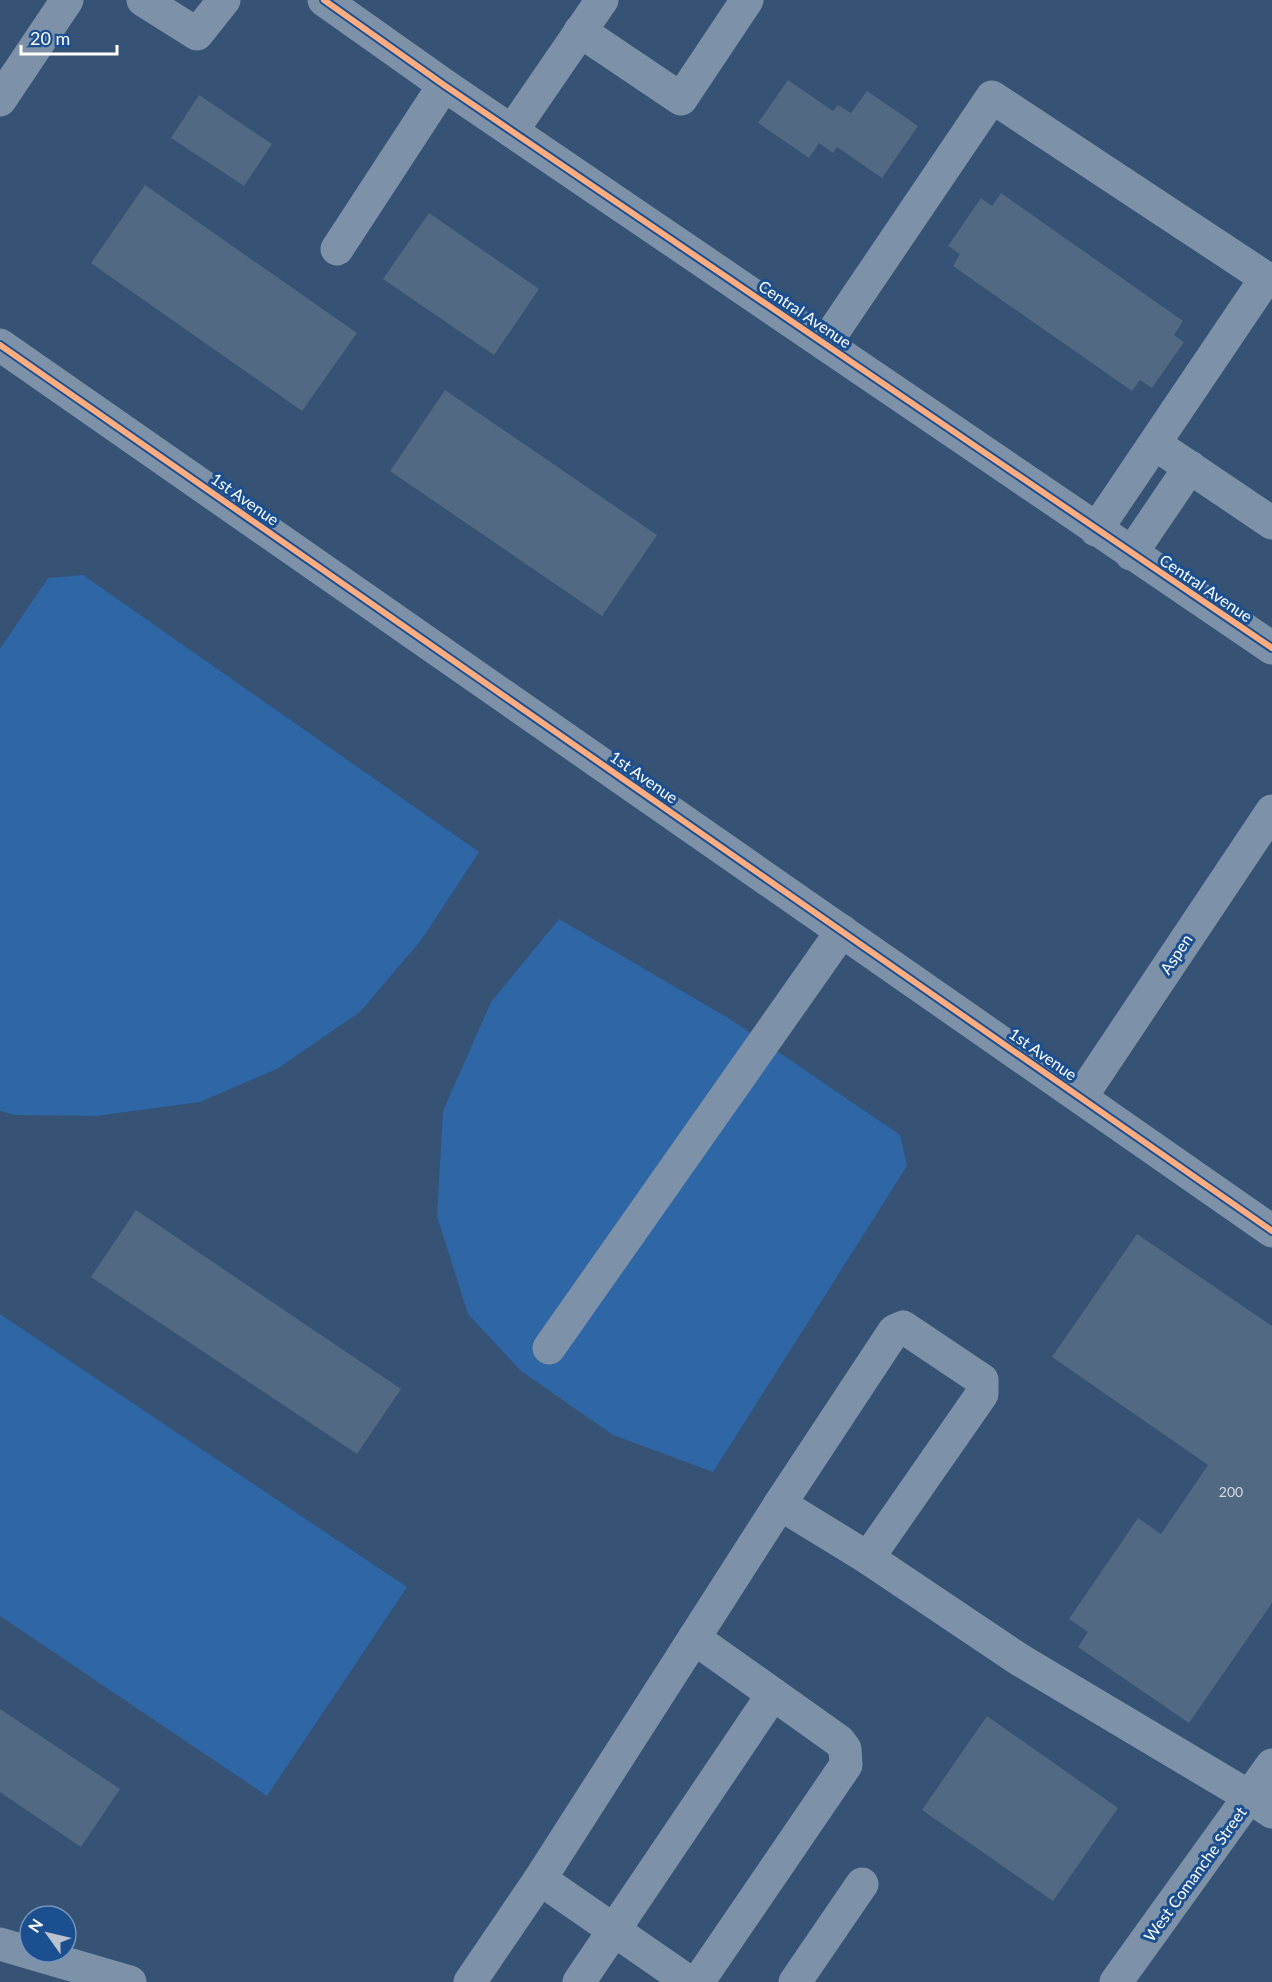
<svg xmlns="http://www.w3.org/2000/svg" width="1272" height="1982" font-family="Lato,sans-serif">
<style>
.green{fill:#2f66a5}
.building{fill:#526984}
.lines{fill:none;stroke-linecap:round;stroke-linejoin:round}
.minor{stroke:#7d92a8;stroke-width:33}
.cycleway-casing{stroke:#1b4f8f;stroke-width:10}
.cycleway{stroke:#ffac80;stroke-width:6}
.labels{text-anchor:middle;stroke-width:6;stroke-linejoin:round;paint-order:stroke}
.number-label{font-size:14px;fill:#d4dae0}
.street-label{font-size:16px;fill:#fff;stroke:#1b4f8f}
</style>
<rect width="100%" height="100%" fill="#365274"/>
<g class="green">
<path d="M83 575 479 852 422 939 360 1012 277 1069 200 1102 96 1116 15 1115 0 1111V649L48 578Z"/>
<path d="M559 919 730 1019 900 1135 907 1166 713 1472 613 1435 521 1371 468 1314 437 1216 443 1111 491 1002Z"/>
<path d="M0 1314 407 1587 267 1796 0 1616Z"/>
</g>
<g class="building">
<path d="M788 80 833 111 838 105 851 113 867 91 918 126 882 178 837 147 833 153 819 143 809 158 758 123Z"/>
<path d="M199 95 272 144 244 186 171 138Z"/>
<path d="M145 185 357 333 302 411 91 263Z"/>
<path d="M1001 193 1183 321 1174 335 1184 342 1152 388 1140 380 1132 391 953 266 960 254 948 246 981 198 992 206Z"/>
<path d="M429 213 539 289 494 355 383 279Z"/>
<path d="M445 390 657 535 602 616 390 471Z"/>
<path d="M136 1210 401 1389 357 1454 91 1277Z"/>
<path d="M1137 1234 1272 1326V1603L1189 1723 1078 1647 1088 1632 1069 1619 1138 1518 1161 1534 1208 1465 1052 1357Z"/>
<path d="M0 1709 120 1789 81 1847 0 1792Z"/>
<path d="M987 1716 1118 1808 1053 1901 922 1810Z"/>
</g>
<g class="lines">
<g class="minor">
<path d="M143 0 197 34 224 0"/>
<path d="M324 0 444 85 1272 648"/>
<path d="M580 31 681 99 747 0"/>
<path d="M0 100 67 0"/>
<path d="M512 131 602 0"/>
<path d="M337 249 444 85"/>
<path d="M825 344 992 97 1266 278 1096 530"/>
<path d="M0 345 1272 1231"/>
<path d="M1155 444 1272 523"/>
<path d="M1131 554 1190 467"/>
<path d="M1081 1097 1272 811"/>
<path d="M549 1348 842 931"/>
<path d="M780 1504 868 1558"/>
<path d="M694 1638 839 1741 845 1749 846 1765 698 1982"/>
<path d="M540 1879 780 1504 894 1331 903 1327 982 1380V1394L868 1558 1020 1660 1250 1797 1272 1812"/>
<path d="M0 1944 130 1982"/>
<path d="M470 1982 540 1879 689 1982"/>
<path d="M579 1982 773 1694"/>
<path d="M795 1982 862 1884"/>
<path d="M1116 1982 1272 1765"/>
</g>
<g class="cycleway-casing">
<g id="cycleway">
<path d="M324 0 444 85 1272 648"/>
<path d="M0 345 1272 1231"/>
</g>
</g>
<use href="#cycleway" class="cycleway"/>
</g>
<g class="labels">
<g class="number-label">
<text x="1231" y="1497">200</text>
</g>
<g class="street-label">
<text transform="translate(805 314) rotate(34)" y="6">Central Avenue</text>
<text transform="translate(245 499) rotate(35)" y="6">1st Avenue</text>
<text transform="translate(1206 588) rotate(34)" y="6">Central Avenue</text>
<text transform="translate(644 777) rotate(35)" y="6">1st Avenue</text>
<text transform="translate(1176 954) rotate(-56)" y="6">Aspen</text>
<text transform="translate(1043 1054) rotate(35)" y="6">1st Avenue</text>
<text transform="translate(1195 1874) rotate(-54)" y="6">West Comanche Street</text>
</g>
</g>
<g transform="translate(48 1934) rotate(304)"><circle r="28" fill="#1b4f8f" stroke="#7695bc" stroke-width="1.5"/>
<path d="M0-4.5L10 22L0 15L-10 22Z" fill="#b9c2ce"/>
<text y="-9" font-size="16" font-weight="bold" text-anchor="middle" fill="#ffffff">N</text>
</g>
<path d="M21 45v9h96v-9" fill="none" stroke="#ffffff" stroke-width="3"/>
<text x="30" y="45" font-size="18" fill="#ffffff" stroke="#1b4f8f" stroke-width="4.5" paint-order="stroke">20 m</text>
</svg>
